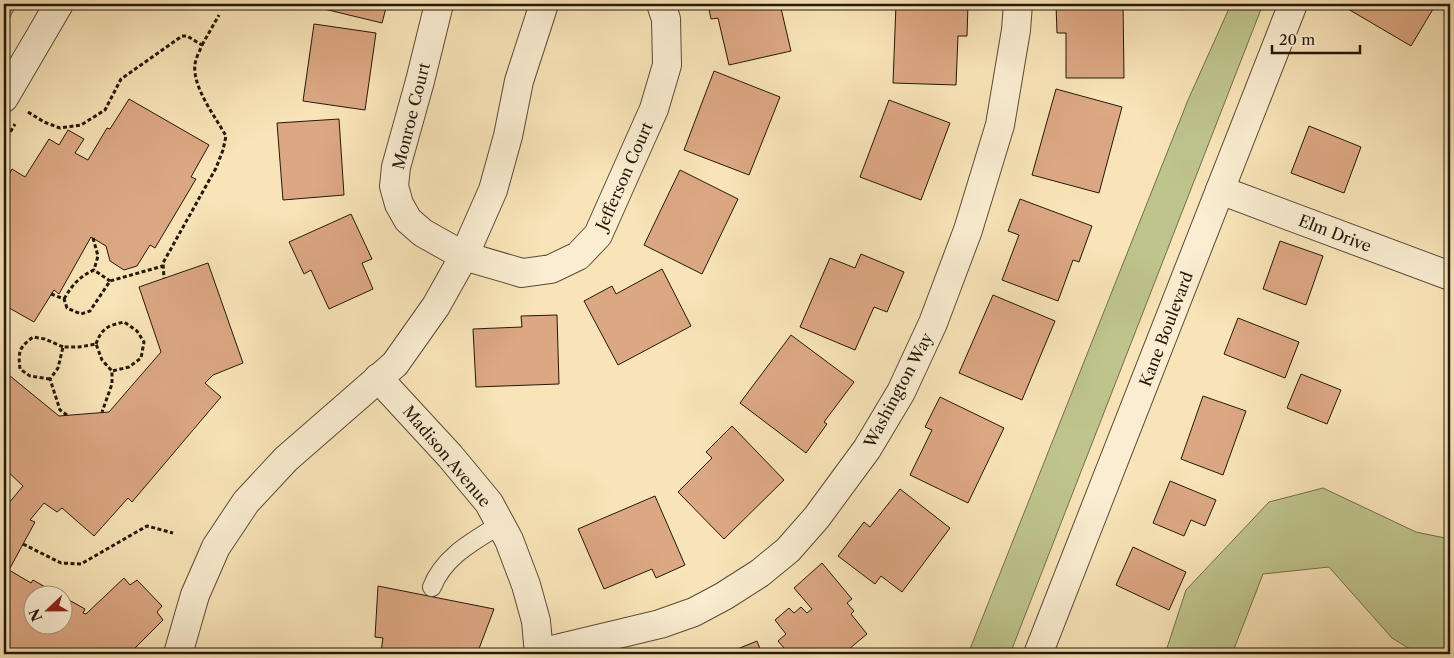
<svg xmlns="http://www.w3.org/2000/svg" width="1454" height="658" font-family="'Libre Caslon Text',serif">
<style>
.green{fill:#bfc48d;stroke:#726e4c}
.building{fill:#dca783;stroke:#24190a}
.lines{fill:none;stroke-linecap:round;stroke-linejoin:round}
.service-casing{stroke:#594c36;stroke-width:20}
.minor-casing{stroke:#594c36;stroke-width:30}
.tertiary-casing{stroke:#594c36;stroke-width:30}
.path{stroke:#24190a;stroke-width:3;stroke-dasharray:4 2.5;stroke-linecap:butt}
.service{stroke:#faedd1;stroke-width:18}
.minor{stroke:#faedd1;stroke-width:28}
.tertiary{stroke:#faedd1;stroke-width:28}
.labels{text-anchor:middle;stroke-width:4.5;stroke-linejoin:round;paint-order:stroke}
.street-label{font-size:16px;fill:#24190a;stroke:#faedd1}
</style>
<rect width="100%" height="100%" fill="#f8e4b8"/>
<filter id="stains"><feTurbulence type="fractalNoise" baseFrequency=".004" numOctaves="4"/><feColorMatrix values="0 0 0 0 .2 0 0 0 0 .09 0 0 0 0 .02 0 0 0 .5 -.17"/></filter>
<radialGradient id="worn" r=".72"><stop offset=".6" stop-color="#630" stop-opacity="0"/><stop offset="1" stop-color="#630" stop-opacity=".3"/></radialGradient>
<g class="green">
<path d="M4 4H17L4 28Z"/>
<path d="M1231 4H1263L1010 654H968L1188 100Z"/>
<path d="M1323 488 1416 532 1450 539V654H1418L1392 638 1329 567 1263 574 1232 654H1165L1186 590 1269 502Z"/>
</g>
<g class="building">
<path d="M317 4H387L382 23 316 7Z"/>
<path d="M708 4H780L791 51 729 65 718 18 711 19Z"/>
<path d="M896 4H968L967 36H958L956 85 893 83Z"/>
<path d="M1056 4H1123L1124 78H1066V33H1057Z"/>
<path d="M1351 4H1436L1411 46 1348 9Z"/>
<path d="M314 24 376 33 365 110 303 101Z"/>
<path d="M714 71 780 97 749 175 684 150Z"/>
<path d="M1056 89 1122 107 1099 193 1032 175Z"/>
<path d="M129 99 209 145 191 177 196 179 155 248 150 245 137 266 124 270 110 261 106 246 91 237 59 294 54 290 34 322 4 305V184L12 169 25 177 49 139 59 145 68 130 84 139 75 153 88 160 107 128 110 129Z"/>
<path d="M889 100 950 123 921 200 860 177Z"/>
<path d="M339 119 344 195 283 200 277 123Z"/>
<path d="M1309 126 1361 147 1344 193 1291 173Z"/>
<path d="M680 170 738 199 702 274 644 245Z"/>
<path d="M1020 199 1092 226 1079 262 1073 260 1058 301 1002 280 1019 235 1008 231Z"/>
<path d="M351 214 372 259 362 263 373 289 329 309 311 270 304 274 289 242Z"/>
<path d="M1280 241 1323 256 1306 305 1263 289Z"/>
<path d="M861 254 904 272 887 312 874 307 855 350 800 327 830 258 855 268Z"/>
<path d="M208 263 243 363 213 375 205 383 221 397 132 502 128 498 94 536 62 508 57 512 44 503 30 520 35 522 9 570 31 583 33 580 61 596H32V626H62V596L85 609 83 613 86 614 124 578 130 585 137 580 162 606 157 612 163 620 129 654H4V505L8 504 23 486 4 468V371L59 416 109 412 161 352 139 287Z"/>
<path d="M662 269 691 326 618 365 584 301 612 286 616 294Z"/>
<path d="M993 295 1055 321 1022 400 959 373Z"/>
<path d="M557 315 559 384 476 387 473 329 522 327 521 316Z"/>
<path d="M1238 318 1299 342 1285 378 1224 354Z"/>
<path d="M791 335 854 382 824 422 827 424 806 453 740 403Z"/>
<path d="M1301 374 1341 390 1327 424 1287 408Z"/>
<path d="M1203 396 1246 411 1223 475 1181 459Z"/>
<path d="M940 397 1004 428 968 503 910 475 932 430 925 427Z"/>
<path d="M732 426 784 480 724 539 678 492 712 458 706 452Z"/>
<path d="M1170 481 1216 500 1205 526 1191 520 1184 536 1153 523Z"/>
<path d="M900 489 950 528 902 592 881 576 875 584 838 556 864 522 870 527Z"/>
<path d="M655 496 685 565 656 578 652 569 604 589 578 529Z"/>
<path d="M1133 547 1186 572 1169 610 1116 585Z"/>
<path d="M822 563 852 599 847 603 854 611 851 614 867 634 843 654H810L805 649 799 654H789L778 641 786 634 775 620 789 608 794 613 801 607 807 613 812 609 794 588Z"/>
<path d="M378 586 494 609 477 654H368L369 650 381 651 383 638 375 637Z"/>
<path d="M757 641 762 654H725Z"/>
</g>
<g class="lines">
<g class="service-casing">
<path id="service" d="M432 587C444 556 474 541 501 524"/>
</g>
<g class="minor-casing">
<g id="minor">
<path d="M439 4 420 81 396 167 394 186 399 204 408 220 423 233 464 256 522 273 551 269 578 256 598 235 654 109 667 65 666 19 661 4"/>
<path d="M4 98 59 4"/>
<path d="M1220 190 1450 276"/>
<path d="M378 378 450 456 489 503 509 540 526 585 536 621 539 654"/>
<path d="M539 653 660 624 694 612 724 596 760 573 788 550 817 517 867 449 901 392 933 323 968 230 1000 125 1016 30 1018 4"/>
<path d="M178 654 195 595 216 547 246 502 286 459 395 364 436 306 464 256 493 190 508 136 519 81 544 4"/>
</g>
</g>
<g class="tertiary-casing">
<path id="tertiary" d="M1038 654 1293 4"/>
</g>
<g class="path">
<path d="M202 45 219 15"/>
<path d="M28 112 44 122 60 128 81 125 105 110 121 79 182 36H187L202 45C200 51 196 57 195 64 192 87 215 116 226 136L223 150 216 168 163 263 164 278"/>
<path d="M4 143 15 124"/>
<path d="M93 238 98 256 94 270"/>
<path d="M51 294 64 299 67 308 81 314 90 311 110 281 163 266"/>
<path d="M64 299C72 285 80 276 94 270L110 281"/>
<path d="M96 344C102 328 107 326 124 322L137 331 144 342 141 358 129 367 112 371"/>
<path d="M50 379 30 376 20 369C18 351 19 348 33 337L45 339 63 347"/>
<path d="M67 415 60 410 50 379 58 368 63 347H79L96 344 102 360 112 371V384L102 412"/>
<path d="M23 544 61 563 81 564 147 526 173 533"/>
</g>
<use href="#service" class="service"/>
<use href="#minor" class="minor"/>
<use href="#tertiary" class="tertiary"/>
</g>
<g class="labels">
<g class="street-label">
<text transform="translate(411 116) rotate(-76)" y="6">Monroe Court</text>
<text transform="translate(624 176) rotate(-66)" y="6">Jefferson Court</text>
<text transform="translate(1335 233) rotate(21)" y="6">Elm Drive</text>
<text transform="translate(1166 329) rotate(-69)" y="6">Kane Boulevard</text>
<text transform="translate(898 390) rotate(-62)" y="6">Washington Way</text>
<text transform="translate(447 456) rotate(50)" y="6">Madison Avenue</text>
</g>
</g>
<rect width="1454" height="658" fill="none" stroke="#f8e4b8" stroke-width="20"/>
<rect x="5" y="5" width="1444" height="648" fill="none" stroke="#24190a" stroke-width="2.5"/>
<rect x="10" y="10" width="1434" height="638" fill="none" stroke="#24190a"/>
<g transform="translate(48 610) rotate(248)"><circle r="24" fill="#faedd1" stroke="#a49881"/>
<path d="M0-4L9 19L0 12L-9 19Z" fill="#8f2418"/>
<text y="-8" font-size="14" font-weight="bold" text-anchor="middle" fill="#24190a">N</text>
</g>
<path d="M1272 45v8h88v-8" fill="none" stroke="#24190a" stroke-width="2.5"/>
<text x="1279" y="45" font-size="15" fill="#24190a" stroke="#faedd1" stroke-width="4" paint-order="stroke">20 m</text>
<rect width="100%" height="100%" filter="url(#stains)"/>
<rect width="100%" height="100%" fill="url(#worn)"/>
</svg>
